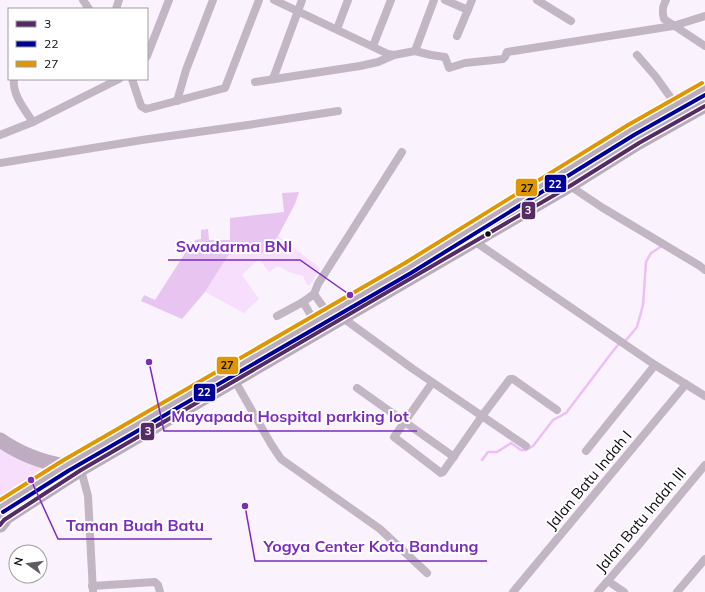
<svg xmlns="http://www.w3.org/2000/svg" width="705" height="592" font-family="Mulish,sans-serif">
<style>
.green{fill:#f7defd}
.forest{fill:#e8c4f0}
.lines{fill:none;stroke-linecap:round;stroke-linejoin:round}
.stream{stroke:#ecc0f6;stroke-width:2.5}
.street{stroke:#c2b6c4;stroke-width:8}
.primary{stroke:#b9abbc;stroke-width:13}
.highway{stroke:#beadc0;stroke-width:15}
.bus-1-casing{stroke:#fff;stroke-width:7}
.bus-2-casing{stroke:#fff;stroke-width:7}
.bus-3-casing{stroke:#fff;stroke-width:7}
.bus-1{stroke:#562b63;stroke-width:4}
.bus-2{stroke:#009;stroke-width:4}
.bus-3{stroke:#e09602;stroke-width:4}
.bus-dot{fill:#100a11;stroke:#fff;stroke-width:1.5}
.labels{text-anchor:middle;stroke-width:4;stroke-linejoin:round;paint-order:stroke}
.street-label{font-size:15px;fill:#100a11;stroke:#fff}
.leader{fill:none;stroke:#7b2cbf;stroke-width:1.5}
.callout-dot{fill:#7b2cbf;stroke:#fff;stroke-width:1.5}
.callout-label{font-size:16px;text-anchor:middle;font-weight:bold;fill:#7b2cbf;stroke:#fff;stroke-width:4;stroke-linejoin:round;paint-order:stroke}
.line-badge{stroke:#fff;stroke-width:1.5}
.badge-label{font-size:11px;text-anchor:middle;font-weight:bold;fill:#fff}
.pale-badge-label{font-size:11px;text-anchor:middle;font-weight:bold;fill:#111}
</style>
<rect width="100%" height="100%" fill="#faf2fc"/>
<g class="green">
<path d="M278 236 320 268 310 285H307L303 276 289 272 278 266 269 272 259 259 242 275 259 299 244 313 205 292 233 248 242 247 262 253Z"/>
<path d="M0 442 63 469 0 505Z"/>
</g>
<path class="forest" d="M299 192 295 204 278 236 262 253 243 247 241 250 233 248 205 292 182 319 141 301 144 295 155 300 189 247 194 246 195 240 201 239V230L208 229 209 240H230V218L284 212 282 193Z"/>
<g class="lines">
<path class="stream" d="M482 460 488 452H497L511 443 521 450H526L533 446 553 420 566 413 613 351 619 344 627 339 637 327 643 305 646 262 651 253 662 246"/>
<g class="street">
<path d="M83 0 89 9"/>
<path d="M274 0 388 54 394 55 415 51 434 0"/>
<path d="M445 0 468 10"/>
<path d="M537 0 571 21"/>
<path d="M666 0C662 7 662 12 664 19L705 46"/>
<path d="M116 9 119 0"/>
<path d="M337 29 348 0"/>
<path d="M457 36 472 0"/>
<path d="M373 46 391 0"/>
<path d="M415 51 431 55 445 57 449 68 465 63 503 59 505 57 507 52 673 26 705 16"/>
<path d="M637 55 656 77 676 105"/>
<path d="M147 56 169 0"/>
<path d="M14 79C12 95 25 110 33 122"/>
<path d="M132 79 141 106 146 109 225 88 259 0"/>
<path d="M273 79 302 0"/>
<path d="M255 82 360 66 378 62 394 55"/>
<path d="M177 101 186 70 213 0"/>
<path d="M0 135 33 122 119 79"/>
<path d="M0 163 142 140 248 125 338 111"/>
<path d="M570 186 603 208 700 266 705 270"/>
<path d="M474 241 655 365 705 396"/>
<path d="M314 294 329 315"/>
<path d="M303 302 315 322"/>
<path d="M277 316 303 302 314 294 318 284 402 152"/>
<path d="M343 318 413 369 526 446"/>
<path d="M235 381 271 444 281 459 380 529 427 573"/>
<path d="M432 383 394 437 441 473 443 472 482 416 510 379H513L557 410"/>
<path d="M357 388 454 457"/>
<path d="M586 451 655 365"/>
<path d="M81 470 88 496 93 592"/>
<path d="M608 581 624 592"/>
<path d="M92 586 155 582 158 585 160 592"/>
<path d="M513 592 686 384"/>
<path d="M598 592 637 547 705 465"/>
<path d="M677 592 705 559"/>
</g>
<g class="primary">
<path d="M0 507 65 466 240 366 408 268 631 130 705 88"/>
<path d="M0 522 81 470 570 186 639 143 705 106"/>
</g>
<g class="highway">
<path d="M0 440C20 454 41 462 65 466"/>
<path d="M0 506H1"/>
<path d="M0 525 4 520"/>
</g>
<g class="bus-1-casing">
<path id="bus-1" d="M0 525 4 520 81 470 570 186 639 143 705 106"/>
</g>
<g class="bus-2-casing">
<path id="bus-2" d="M3 512 68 471 411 273 634 135 705 95"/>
</g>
<g class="bus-3-casing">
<path id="bus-3" d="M0 500 62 461 405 263 628 125 702 83"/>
</g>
<use href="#bus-1" class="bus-1"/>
<use href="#bus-2" class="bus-2"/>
<use href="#bus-3" class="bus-3"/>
</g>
<circle class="bus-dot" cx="488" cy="234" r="3.5"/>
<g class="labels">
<g class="street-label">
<text transform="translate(589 480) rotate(-50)" y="5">Jalan Batu Indah I</text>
<text transform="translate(641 520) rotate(-50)" y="5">Jalan Batu Indah III</text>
</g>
</g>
<path class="leader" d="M350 295L300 260H168M149 362L164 431H417M31 480L58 539H212M245 506L255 561H487"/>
<g class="callout-dot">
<circle cx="350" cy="295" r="4"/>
<circle cx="149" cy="362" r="4"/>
<circle cx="31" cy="480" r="4"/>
<circle cx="245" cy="506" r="4"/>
</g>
<g class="callout-label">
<text x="234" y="252">Swadarma BNI</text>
<text x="290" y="422">Mayapada Hospital parking lot</text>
<text x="135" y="531">Taman Buah Batu</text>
<text x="371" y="552">Yogya Center Kota Bandung</text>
</g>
<g class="line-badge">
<rect x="544" y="174" width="23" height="19" rx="4" fill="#009"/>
<rect x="515" y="178" width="23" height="19" rx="4" fill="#e09602"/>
<rect x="521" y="201" width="15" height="19" rx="4" fill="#562b63"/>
<rect x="216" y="356" width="23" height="19" rx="4" fill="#e09602"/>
<rect x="193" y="383" width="23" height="19" rx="4" fill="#009"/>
<rect x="140" y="422" width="15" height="19" rx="4" fill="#562b63"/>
</g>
<g class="badge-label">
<text x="555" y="188">22</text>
<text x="528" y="214">3</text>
<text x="204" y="396">22</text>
<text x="148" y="435">3</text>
</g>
<g class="pale-badge-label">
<text x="527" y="192">27</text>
<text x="227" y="369">27</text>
</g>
<rect x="8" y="8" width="140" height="72" fill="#ffffff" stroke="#9f9da0"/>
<rect x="16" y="21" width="20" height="6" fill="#562b63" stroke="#9f9da0"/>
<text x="44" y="28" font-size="12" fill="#100a11">3</text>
<rect x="16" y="41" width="20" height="6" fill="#000099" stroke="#9f9da0"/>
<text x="44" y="48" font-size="12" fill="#100a11">22</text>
<rect x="16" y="61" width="20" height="6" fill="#e09602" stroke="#9f9da0"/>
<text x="44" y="68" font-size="12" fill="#100a11">27</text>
<g transform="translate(28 564) rotate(284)"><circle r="19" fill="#ffffff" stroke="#9f9da0"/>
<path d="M0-3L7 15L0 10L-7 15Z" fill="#625b63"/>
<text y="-6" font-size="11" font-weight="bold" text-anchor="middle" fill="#100a11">N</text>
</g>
</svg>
